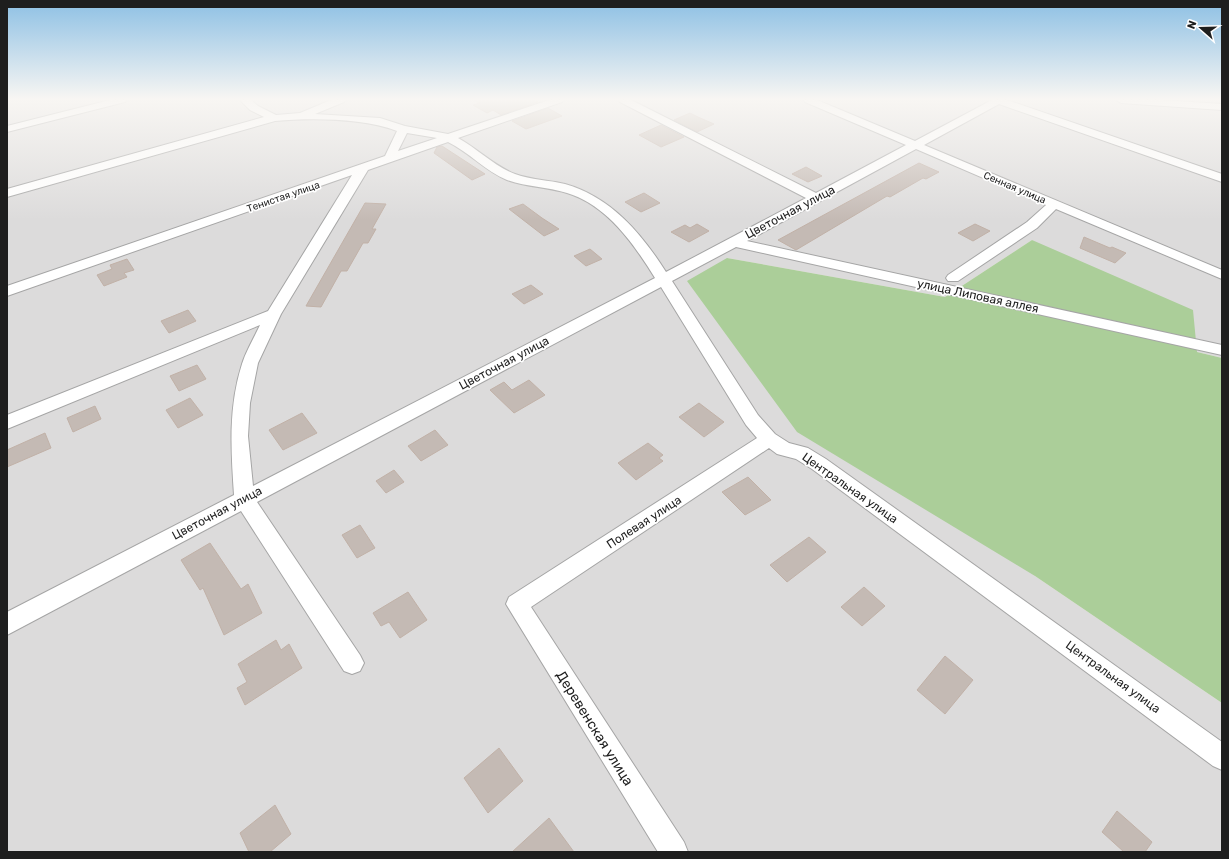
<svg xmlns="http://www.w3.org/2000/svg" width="1229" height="859" font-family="Rubik,sans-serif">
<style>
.residential{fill:#dcdbdb}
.forest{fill:#abce99}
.building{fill:#c4bab4;stroke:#c1b1a7}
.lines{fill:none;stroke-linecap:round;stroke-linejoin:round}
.street-casing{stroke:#a5a5a5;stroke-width:2}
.street{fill:#fff;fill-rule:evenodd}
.labels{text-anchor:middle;stroke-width:3.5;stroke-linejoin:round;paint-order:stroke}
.far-street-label{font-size:10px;fill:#1e1e1e;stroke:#fff}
.street-label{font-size:12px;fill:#1e1e1e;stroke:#fff}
.near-street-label{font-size:14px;fill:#1e1e1e;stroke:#fff}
</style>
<rect width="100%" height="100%" fill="#efebe4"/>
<path class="residential" d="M7 100H1222V358L1197 352 1032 240 945 297 727 258 1035 576 1222 703V852H7Z"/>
<path class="forest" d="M1032 240 1193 310 1197 352 1222 358V703L1035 576 797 432 687 281 727 258 945 297Z"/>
<g class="building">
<path d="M474 100H533L538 102 501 115 493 110 487 113 473 105 480 103Z"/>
<path d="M548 108 562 116 526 129 512 121Z"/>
<path d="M690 113 698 117 714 124 697 132 674 120Z"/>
<path d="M661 125 684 137 661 147 639 135Z"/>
<path d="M442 146 485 174 472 180 434 153 437 147Z"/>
<path d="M919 163 939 172 926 179 923 178 890 197 887 196 796 250 778 240Z"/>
<path d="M806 167 822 176 808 182 792 174Z"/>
<path d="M644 193 660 203 641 212 625 202Z"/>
<path d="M365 203 386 204 372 229H376L368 243H363L347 271H341L321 307 306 306Z"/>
<path d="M523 204 542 218 559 229 544 236 509 209Z"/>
<path d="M697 224 709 231 689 242 671 232 685 225 690 228Z"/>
<path d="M975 224 990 231 973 241 958 233Z"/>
<path d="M1084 237 1110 248 1112 247 1126 253 1115 263 1080 248Z"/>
<path d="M590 249 602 259 586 266 574 256Z"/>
<path d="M127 259 134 270 124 273 127 277 104 286 97 275 112 269 110 265Z"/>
<path d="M531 285 543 294 524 304 512 294Z"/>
<path d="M188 310 196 321 169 333 161 321Z"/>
<path d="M197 365 206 379 179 391 170 376Z"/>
<path d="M529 380 545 395 514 413 490 390 504 382 512 390Z"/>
<path d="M190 398 203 415 178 428 166 410Z"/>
<path d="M699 403 724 422 704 437 679 417Z"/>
<path d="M95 406 101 419 73 432 67 418Z"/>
<path d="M302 413 317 433 283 450 269 430Z"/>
<path d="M435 430 448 445 421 461 408 446Z"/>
<path d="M45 433 51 448 7 467V450Z"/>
<path d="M648 443 663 455 659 458 663 461 636 480 618 463Z"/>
<path d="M394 470 404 482 386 493 376 481Z"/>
<path d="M748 477 771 500 745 515 722 492Z"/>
<path d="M360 525 375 548 357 558 342 535Z"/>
<path d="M809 537 826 552 787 582 770 565Z"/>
<path d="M210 543 241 589 248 584 262 613 224 635 203 588 200 590 181 560Z"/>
<path d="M864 587 885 606 862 626 841 607Z"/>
<path d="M408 592 427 620 400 638 389 622 381 626 373 613Z"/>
<path d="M276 640 281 650 289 644 302 668 245 705 237 688 247 682 238 664Z"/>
<path d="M945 656 973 680 945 714 917 690Z"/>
<path d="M499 748 523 781 488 813 464 778Z"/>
<path d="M275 805 291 834 270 852H249L240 833Z"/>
<path d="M1117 811 1152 842 1145 852H1124L1102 832Z"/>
<path d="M549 818 574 852H512Z"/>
</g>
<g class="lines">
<g class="street-casing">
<g id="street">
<path d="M110 100H126L125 102 7 132V126Z"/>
<path d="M240 100H251L258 106 276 115 300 113 331 100H345L344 102 315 114 380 118 405 126 448 134 549 100H563L562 102 458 138C478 149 494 166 515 174 531 180 549 180 565 184 611 197 642 234 666 272L806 198 620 102 619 100H631L816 193 906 145 805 102 804 100H817L915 141 992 100H1007L1222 174V182L999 104 924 145 1222 270V279L1056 209 1037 228 958 281H948L946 278 948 275 1027 222 1046 205 916 149 747 241 1222 345V355L736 247 672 281 758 415 775 434 789 443 808 448 826 459 1222 742V770L1213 766 812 469 796 459 777 454 769 448 531 607 684 842 688 852H658L506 604 509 597 757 438 746 425 661 287 257 502 360 655 364 663 360 671 352 674 344 671 241 511 7 635V612L234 495C231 450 228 408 242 364 246 351 254 338 260 325L7 429V415L268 311 352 175 7 296V286L385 156 397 131C362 118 311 118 275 121L7 197V189L264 117 250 110ZM407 133 437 138 398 151ZM448 142C469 152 485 171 507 180 526 187 547 187 567 193 607 205 634 244 655 278L253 486 248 436 250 403 258 363 281 314 368 170Z"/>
<path d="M1116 100H1161L1222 104V110L1121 103Z"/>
</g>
</g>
<use href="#street" class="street"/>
</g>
<linearGradient id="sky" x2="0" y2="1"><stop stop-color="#8dc0e4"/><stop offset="0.45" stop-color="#f8f6f3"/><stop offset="1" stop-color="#f8f6f3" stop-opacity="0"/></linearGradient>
<rect width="1229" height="220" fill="url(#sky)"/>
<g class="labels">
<g class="far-street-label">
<text transform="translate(1015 187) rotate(23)" y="4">Сенная улица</text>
<text transform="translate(283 196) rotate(-19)" y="4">Тенистая улица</text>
</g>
<g class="street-label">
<text transform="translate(790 212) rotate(-28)" y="4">Цветочная улица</text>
<text transform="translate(978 296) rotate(12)" y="4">улица Липовая аллея</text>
<text transform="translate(504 363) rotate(-28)" y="4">Цветочная улица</text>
<text transform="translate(850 488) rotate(35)" y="4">Центральная улица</text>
<text transform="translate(217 513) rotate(-28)" y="4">Цветочная улица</text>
<text transform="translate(644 522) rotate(-33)" y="4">Полевая улица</text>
<text transform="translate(1113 677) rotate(36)" y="4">Центральная улица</text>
</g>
<g class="near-street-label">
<text transform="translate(595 728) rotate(58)" y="5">Деревенская улица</text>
</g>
</g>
<rect width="1229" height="859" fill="none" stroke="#1e1e1e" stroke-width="16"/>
<g transform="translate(1201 28) rotate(290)" stroke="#ffffff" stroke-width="3" paint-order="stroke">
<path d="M0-3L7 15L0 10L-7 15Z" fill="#1e1e1e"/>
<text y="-6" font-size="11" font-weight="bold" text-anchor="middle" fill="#1e1e1e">N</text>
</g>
</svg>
